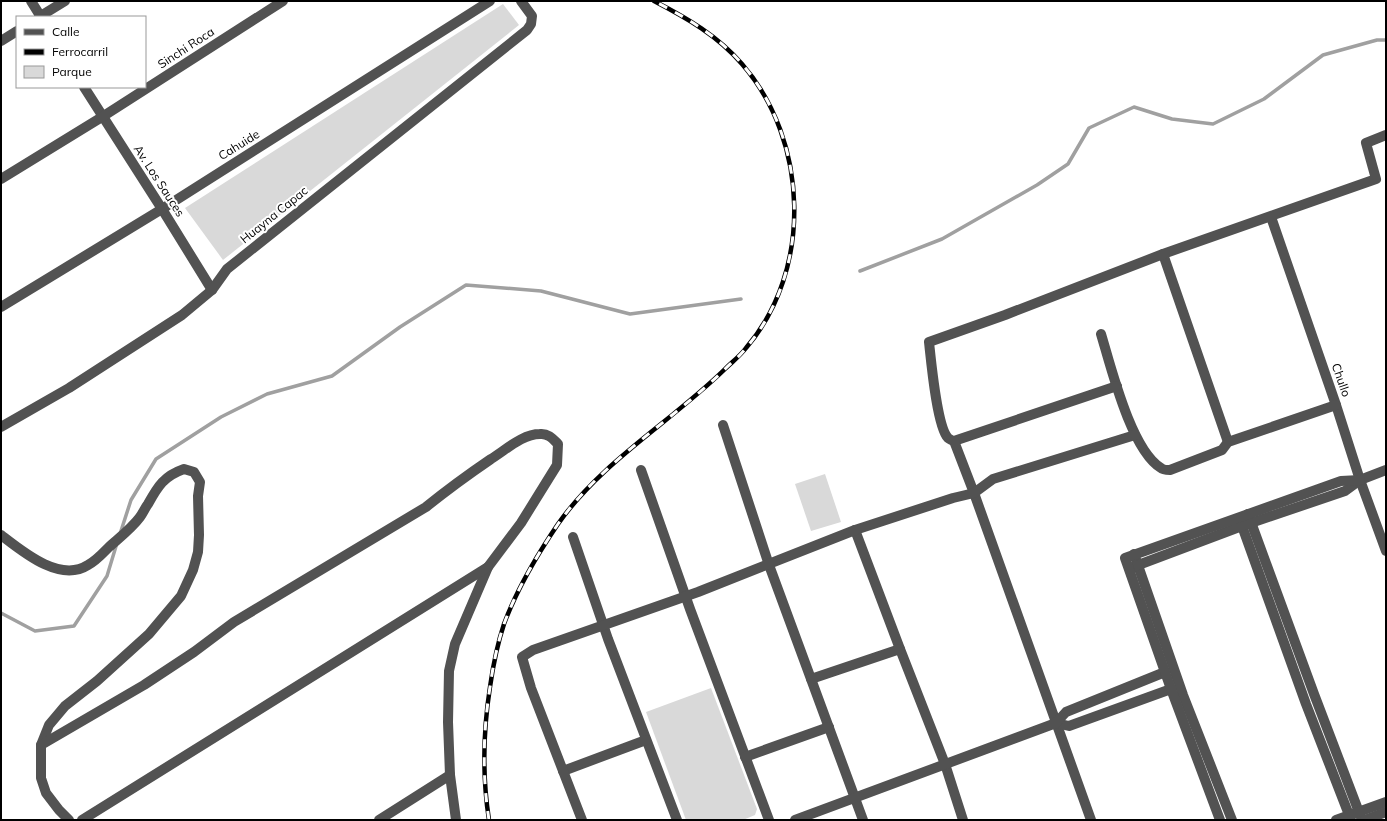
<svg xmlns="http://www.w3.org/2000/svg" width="1387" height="821" font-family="Mulish,sans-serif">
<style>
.green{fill:#d9d9d9}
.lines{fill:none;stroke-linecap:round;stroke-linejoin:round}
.stream{stroke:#a0a0a0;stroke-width:3.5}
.minor{stroke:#525252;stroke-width:10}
.rail-casing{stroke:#000;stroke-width:4.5}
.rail{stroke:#fff;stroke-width:3;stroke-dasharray:9;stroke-linecap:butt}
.labels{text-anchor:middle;stroke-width:4;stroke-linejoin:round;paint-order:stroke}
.street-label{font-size:12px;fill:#000;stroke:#fff}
</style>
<rect width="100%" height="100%" fill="#fff"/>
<g class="green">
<path d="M503 4 519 25 223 260 185 208Z"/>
<path d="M825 474 841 522 811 531 795 484Z"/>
<path d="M711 688 757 809 755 815 743 820H686L646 712Z"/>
</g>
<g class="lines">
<g class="stream">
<path d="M860 271 942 239 1037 185 1068 164 1089 128 1134 107 1172 119 1213 124 1264 99 1323 55 1377 40H1386"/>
<path d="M120 534 131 500 156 459 221 417 267 394 332 376 400 327 466 285 541 291 630 314 741 299"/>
<path d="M1 613 35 631 74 626 107 576 117 543"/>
</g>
<g class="minor">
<path d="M31 1 41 17"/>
<path d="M39 17 65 1"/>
<path d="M1 41 17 31"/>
<path d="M84 87 162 209 212 290"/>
<path d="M1 179 102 117 283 1"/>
<path d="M1271 217 1336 405 1360 480 1386 551"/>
<path d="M1163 254 1228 442"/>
<path d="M1 307 162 209 490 1"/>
<path d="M1101 334C1111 367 1131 450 1161 468 1163 470 1167 470 1170 470L1222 450 1228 442 1336 405"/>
<path d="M1117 386 954 441C953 441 949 439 948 438 937 427 931 360 929 342L1005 315 1163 254 1376 179 1366 143 1386 135"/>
<path d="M723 425 769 565 863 820"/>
<path d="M1 427 69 388 182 315 212 290 227 269 527 30 531 24 532 16 521 1"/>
<path d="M954 441 974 493 1091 820"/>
<path d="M641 470 690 609 769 820"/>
<path d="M1248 514 1314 694 1362 820"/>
<path d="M1242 526 1306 704 1351 820"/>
<path d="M855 530 900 649 945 764 963 820"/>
<path d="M1 535C23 552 60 583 88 565 96 561 103 553 109 547 119 538 132 528 140 517 143 513 145 508 148 504 158 486 164 476 184 469L194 472 200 482 198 496 199 535 198 552 193 570 181 596 149 634 97 681 65 706 49 725 41 745V778L46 793 59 810 69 820"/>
<path d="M573 537 608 639 677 820"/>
<path d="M1134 554 1183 695 1232 820"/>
<path d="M1133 567 1242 526 1345 491 1360 480 1386 470"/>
<path d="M811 679 900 649"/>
<path d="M1056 723 1069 726 1171 689"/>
<path d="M41 745 144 685 194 652 234 622 426 507C447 490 469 474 491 459 506 450 522 434 540 434 548 433 553 439 558 444L557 465 521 523 488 567 455 644 449 671 448 722 450 775 456 820"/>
<path d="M745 757 829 727"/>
<path d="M563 771 646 740"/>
<path d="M82 820 488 567"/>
<path d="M379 820 450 775"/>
<path d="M582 820 531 688 522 657 533 650 698 592 855 530 953 498 974 493 993 479 1135 435"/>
<path d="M795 820 1056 723 1066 712 1165 672"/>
<path d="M1220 820 1171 689 1125 558 1341 481 1360 480"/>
<path d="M1336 820 1386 802"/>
<path d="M1365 820 1386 812"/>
</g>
<g class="rail-casing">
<path id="rail" d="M489 820C482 775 483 732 490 687 493 666 497 645 504 624 517 589 537 555 558 524 602 461 671 422 725 369 732 362 740 356 746 348 813 270 809 141 742 64 718 36 687 18 654 1"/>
</g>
<use href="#rail" class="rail"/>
</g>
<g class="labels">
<g class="street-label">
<text transform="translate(186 48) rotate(-33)" y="4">Sinchi Roca</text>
<text transform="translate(239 145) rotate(-32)" y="4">Cahuide</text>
<text transform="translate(159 181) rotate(57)" y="4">Av. Los Sauces</text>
<text transform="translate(274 215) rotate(-39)" y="4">Huayna Capac</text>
<text transform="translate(1341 380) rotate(71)" y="4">Chullo</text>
</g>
</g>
<rect width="1387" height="821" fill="none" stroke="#000000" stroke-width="4"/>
<rect x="16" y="16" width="130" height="72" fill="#ffffff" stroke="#999999"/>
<rect x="24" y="29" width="20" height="6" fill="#525252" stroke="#999999"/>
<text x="52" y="36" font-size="12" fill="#000000">Calle</text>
<rect x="24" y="49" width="20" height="6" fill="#000000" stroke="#999999"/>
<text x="52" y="56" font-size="12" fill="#000000">Ferrocarril</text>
<rect x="24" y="66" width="20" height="12" fill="#d9d9d9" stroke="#999999"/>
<text x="52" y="76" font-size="12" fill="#000000">Parque</text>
</svg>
